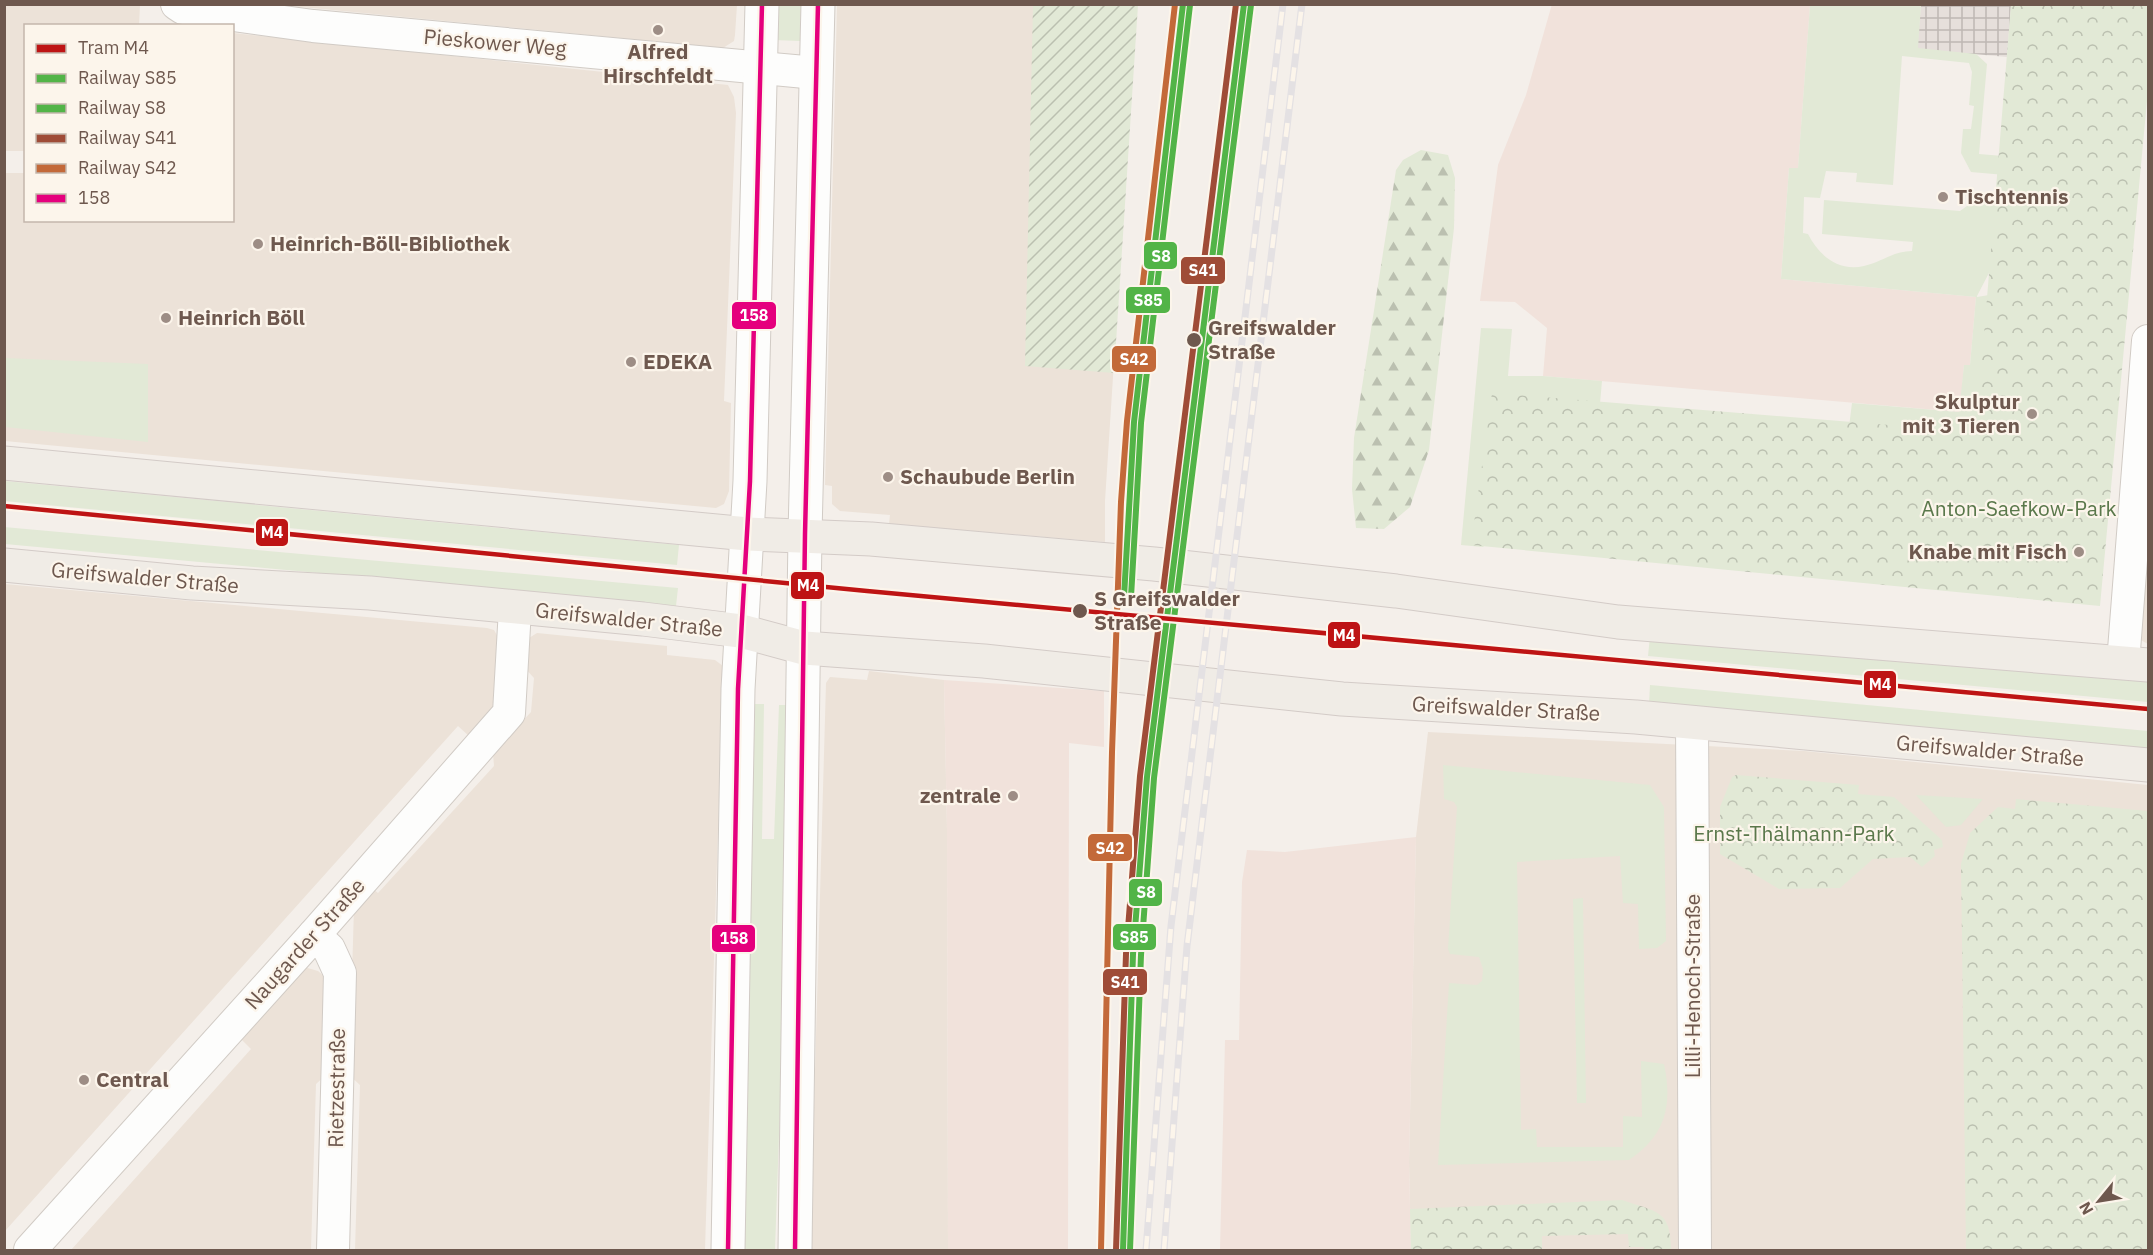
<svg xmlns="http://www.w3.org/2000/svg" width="2153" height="1255" font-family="'IBM Plex Sans',sans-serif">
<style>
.residential{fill:#ece2d8}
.commercial{fill:#f1e2db}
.industrial{fill:url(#industrial-grid)}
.grass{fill:#e2e9d6;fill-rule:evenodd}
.forest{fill:url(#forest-firs)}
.park{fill:url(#park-crowns)}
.garden{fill:url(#garden-furrows)}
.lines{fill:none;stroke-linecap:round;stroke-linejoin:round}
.minor-casing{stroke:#d1cbc5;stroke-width:34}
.tertiary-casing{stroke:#d1cbc5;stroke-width:35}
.primary-casing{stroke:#d3cbc7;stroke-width:35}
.minor{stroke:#fdfdfc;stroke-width:32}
.tertiary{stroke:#fdfdfc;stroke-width:33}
.primary{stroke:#f0ece6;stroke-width:33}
.rail-casing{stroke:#e4e1e3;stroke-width:7}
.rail{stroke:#fcf5eb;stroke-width:4.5;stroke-dasharray:14;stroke-linecap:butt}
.bus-1-casing{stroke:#fcf5eb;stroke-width:9}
.bus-1{stroke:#e5007d;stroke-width:4.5}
.rail-1-casing{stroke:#fcf5eb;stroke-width:10}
.rail-2-casing{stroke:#fcf5eb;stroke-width:10}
.rail-3-casing{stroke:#fcf5eb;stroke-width:10}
.rail-4-casing{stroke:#fcf5eb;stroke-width:10}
.rail-1{stroke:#52b447;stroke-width:6}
.rail-2{stroke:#52b447;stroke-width:6}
.rail-3{stroke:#9f4c37;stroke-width:6}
.rail-4{stroke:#c36939;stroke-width:6}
.tram-1-casing{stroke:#fcf5eb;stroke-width:9}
.tram-1{stroke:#be1414;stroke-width:4.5}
.poi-dot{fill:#9d8d85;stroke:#fcf5eb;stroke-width:2}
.stop-dot{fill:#6e584e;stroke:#fcf5eb;stroke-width:2}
.labels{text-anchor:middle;stroke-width:4.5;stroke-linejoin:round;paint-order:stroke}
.street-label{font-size:21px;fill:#6e584e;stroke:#fcf5eb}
.poi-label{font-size:21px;font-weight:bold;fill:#6e584e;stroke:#fcf5eb;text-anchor:start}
.stop-label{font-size:21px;font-weight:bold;fill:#6e584e;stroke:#fcf5eb;text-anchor:start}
.park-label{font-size:21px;fill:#5a784b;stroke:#fcf5eb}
.line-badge{stroke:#fcf5eb;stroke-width:2}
.badge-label{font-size:16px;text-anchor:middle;font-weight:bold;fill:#fff}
</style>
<defs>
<pattern id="industrial-grid" width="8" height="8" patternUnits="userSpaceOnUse" patternTransform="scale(1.5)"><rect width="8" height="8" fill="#e6dfdb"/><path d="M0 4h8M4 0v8" fill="none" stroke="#bfb8b4"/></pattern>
<pattern id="forest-firs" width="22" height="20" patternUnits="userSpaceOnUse" patternTransform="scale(1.5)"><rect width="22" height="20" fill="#e2e9d6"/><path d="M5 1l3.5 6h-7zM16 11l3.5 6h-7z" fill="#bbc0b0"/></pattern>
<pattern id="park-crowns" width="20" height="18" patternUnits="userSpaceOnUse" patternTransform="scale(1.5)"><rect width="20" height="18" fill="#e2e9d6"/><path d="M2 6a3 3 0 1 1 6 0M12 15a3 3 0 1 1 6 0" fill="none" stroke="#bbc0b0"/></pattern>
<pattern id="garden-furrows" width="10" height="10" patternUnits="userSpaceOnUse" patternTransform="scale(1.5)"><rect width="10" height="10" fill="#e2e9d6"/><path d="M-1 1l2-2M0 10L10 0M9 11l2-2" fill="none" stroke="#bbc0b0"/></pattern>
</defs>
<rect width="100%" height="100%" fill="#f4efea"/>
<g class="residential">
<path d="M5 4 140 5 139 25 26 26 25 151H5Z"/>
<path d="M281 5 737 4V5L735 35 734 41 723 48Z"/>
<path d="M837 5H1137L1105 501V542L889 524 890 515 840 511 832 504V486L825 485Z"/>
<path d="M233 33 728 85 734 97 736 113 724 401 731 403 729 491 724 504 716 508 5 441V173H25L26 220H232Z"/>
<path d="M2148 469V644L2137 638Z"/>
<path d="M5 584 487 628 494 630 498 637 492 715 470 737 458 726 5 1231Z"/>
<path d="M537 633 667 646V655L715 660 723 666 705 1250H355L360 1085 349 1075 354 908 371 887 378 893 494 766 493 753 531 712 534 678 523 666 529 638Z"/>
<path d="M869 671 944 680 947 829 948 1250H810L826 683 830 677 867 680Z"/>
<path d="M1428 732 1804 751 2148 785V1250H1411L1409 1162 1416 837Z"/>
<path d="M304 967 318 971 325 977 328 1073 316 1084 311 1250H71L251 1049 238 1036Z"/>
</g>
<g class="commercial">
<path d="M1552 4 1810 5 1798 169 1789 168 1781 279 1976 297 1970 365H1964L1960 412 1543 376 1547 328 1515 302 1480 301 1498 165 1526 95Z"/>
<path d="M944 680 1104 691V747L1069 743 1068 1250H948L947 829Z"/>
<path d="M1416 837 1409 1162 1411 1250H1220L1225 1040H1239L1242 882 1247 850 1285 852Z"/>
</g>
<path class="industrial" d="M1921 5H2011L2007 57 1917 49Z"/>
<g class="grass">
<path d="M773 5H801L800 41 773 40Z"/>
<path d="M1810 5H1921L1918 48 1976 54 1987 64 1979 154 2003 156 2005 175 1971 172 1961 153 1963 129H1971L1974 106 1969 105 1972 72 1969 63 1902 56 1893 185 1856 182 1857 173 1826 171 1820 198 1804 197 1803 233 1808 234C1819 256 1839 272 1864 266 1882 262 1893 251 1912 251L1913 242 1822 234 1824 200 1960 211 1967 206 1972 193 2003 194 2002 450 1849 427 1852 403 1959 412 1964 365H1970L1976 297 1781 279 1789 168H1798ZM1990 271 1989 295 1977 297V296Z"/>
<path d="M1481 328 1512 329 1508 376H1543L1602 381 1598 426 1483 547 1461 545Z"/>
<path d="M5 358 148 364V442L5 427Z"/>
<path d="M5 481 679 545 677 565 5 501Z"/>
<path d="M4 527 678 588 676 606 5 544Z"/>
<path d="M1650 636 2148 682V702L1648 656Z"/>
<path d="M1650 685 2148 731V750L1649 704Z"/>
<path d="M755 704H764L762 839H774L779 705H786L790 816 775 1250H740Z"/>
<path d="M1443 765 1650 785 1664 807 1666 941 1657 948 1639 949 1638 904 1623 903 1620 856 1517 862 1521 1130 1536 1129 1537 1147H1623V1116L1642 1117 1641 1061 1664 1064C1673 1106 1665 1136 1629 1160L1438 1165 1449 983 1477 985 1482 981 1483 969 1479 957 1450 954 1448 949 1457 807 1454 802 1444 799Z"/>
<path d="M1916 795 1983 799 1961 825 1946 827Z"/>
<path d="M1583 898 1586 1103H1577L1573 899Z"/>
</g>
<path class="forest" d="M1421 150 1448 155 1455 178 1454 228 1429 450 1410 507 1384 529 1356 528 1352 489 1354 438 1396 170 1403 160Z"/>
<g class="park">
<path d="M2011 5H2148V90L2100 606 1471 545 1492 393 1976 432Z"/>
<path d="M1736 775 1859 785 1858 794 1894 797 1942 840 1943 847 1934 850 1935 856 1922 867 1910 857 1873 859 1840 888 1779 889 1720 854V807L1732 777Z"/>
<path d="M2016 799 2148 811V1250H1966L1961 864 1970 833 1998 807 2015 809Z"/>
<path d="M1622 1200C1656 1212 1671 1209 1671 1250H1644V1247H1629L1628 1234 1542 1236V1249L1411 1250 1410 1209Z"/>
</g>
<path class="garden" d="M1033 5H1138L1114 373 1025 366Z"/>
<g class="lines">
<g class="minor-casing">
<g id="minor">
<path d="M177 4 183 8 313 26 816 73"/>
<path d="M2123 663 2148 341"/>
<path d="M1692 722 1695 1250"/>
<path d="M314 935 329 949 340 973 333 1250"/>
<path d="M30 1250 314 935 509 713 515 609"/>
</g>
</g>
<g class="tertiary-casing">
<g id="tertiary">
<path d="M728 1250 738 689 750 481 762 4"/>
<path d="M795 1250 805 534 818 4"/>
</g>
</g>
<g class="primary-casing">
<g id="primary">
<path d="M4 463 748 534 871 539 1154 564 1396 591 1618 622 2148 665"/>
<path d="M4 565 192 583 370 593 643 619 741 631 804 648 984 661 1342 699 1636 717 2148 765"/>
</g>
</g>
<use href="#minor" class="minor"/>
<use href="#tertiary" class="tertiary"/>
<use href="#primary" class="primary"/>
<g class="rail-casing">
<g id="rail">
<path d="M1146 1250 1171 926 1283 4"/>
<path d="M1164 1250 1187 946 1302 4"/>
</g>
</g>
<use href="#rail" class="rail"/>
<g class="bus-1-casing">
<g id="bus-1">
<path d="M728 1250 738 689 750 481 762 4"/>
<path d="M795 1250 805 534 818 4"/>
</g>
</g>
<use href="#bus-1" class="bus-1"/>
<g class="rail-1-casing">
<g id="rail-1">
<path d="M1124 597 1134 422 1183 4"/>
<path d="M1123 1250 1133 954 1147 777 1244 4"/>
</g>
</g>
<g class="rail-2-casing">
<g id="rail-2">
<path d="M1131 597 1141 423 1190 5"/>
<path d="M1130 1250 1141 955 1154 778 1251 5"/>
</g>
</g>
<g class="rail-3-casing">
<path id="rail-3" d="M1116 1250 1126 954 1140 776 1236 4"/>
</g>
<g class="rail-4-casing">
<path id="rail-4" d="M1101 1250 1112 752 1121 502 1127 421 1175 4"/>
</g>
<use href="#rail-1" class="rail-1"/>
<use href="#rail-2" class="rail-2"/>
<use href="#rail-3" class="rail-3"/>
<use href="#rail-4" class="rail-4"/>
<g class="tram-1-casing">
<path id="tram-1" d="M4 506 867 591 2148 709"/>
</g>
<use href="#tram-1" class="tram-1"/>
</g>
<g class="poi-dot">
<circle cx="658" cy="30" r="6"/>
<circle cx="1943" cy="197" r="6"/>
<circle cx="258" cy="244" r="6"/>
<circle cx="166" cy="318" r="6"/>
<circle cx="631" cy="362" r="6"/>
<circle cx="2032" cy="414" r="6"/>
<circle cx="888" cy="477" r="6"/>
<circle cx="2079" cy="552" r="6"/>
<circle cx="1013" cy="796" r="6"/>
<circle cx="84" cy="1080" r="6"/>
</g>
<g class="stop-dot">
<circle cx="1194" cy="340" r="8"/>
<circle cx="1080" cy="611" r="8"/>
</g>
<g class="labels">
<g class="street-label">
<text transform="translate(495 43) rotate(5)" y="7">Pieskower Weg</text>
<text transform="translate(145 578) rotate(5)" y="7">Greifswalder Straße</text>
<text transform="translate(629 620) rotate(6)" y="7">Greifswalder Straße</text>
<text transform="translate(1506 709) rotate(3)" y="7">Greifswalder Straße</text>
<text transform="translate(1990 751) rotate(5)" y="7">Greifswalder Straße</text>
<text transform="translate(305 944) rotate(-48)" y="7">Naugarder Straße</text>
<text transform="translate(1693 986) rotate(-90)" y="7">Lilli-Henoch-Straße</text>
<text transform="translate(337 1088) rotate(-89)" y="7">Rietzestraße</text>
</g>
<g class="poi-label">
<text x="658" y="59" text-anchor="middle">Alfred<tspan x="658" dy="24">Hirschfeldt</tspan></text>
<text x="1955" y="204">Tischtennis</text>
<text x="270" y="251">Heinrich-Böll-Bibliothek</text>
<text x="178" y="325">Heinrich Böll</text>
<text x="643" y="369">EDEKA</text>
<text x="2020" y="409" text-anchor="end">Skulptur<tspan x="2020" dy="24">mit 3 Tieren</tspan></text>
<text x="900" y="484">Schaubude Berlin</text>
<text x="2067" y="559" text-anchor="end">Knabe mit Fisch</text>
<text x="1001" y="803" text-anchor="end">zentrale</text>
<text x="96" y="1087">Central</text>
</g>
<g class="stop-label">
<text x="1208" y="335">Greifswalder<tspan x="1208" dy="24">Straße</tspan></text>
<text x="1094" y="606">S Greifswalder<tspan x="1094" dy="24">Straße</tspan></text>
</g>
<g class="park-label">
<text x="2019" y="516">Anton-Saefkow-Park</text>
<text x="1794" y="841">Ernst-Thälmann-Park</text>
</g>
</g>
<g class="line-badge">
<rect x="1143" y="241" width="35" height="29" rx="6" fill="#52b447"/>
<rect x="1180" y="256" width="46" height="29" rx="6" fill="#9f4c37"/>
<rect x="1125" y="286" width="46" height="28" rx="6" fill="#52b447"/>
<rect x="731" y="301" width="46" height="29" rx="6" fill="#e5007d"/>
<rect x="1111" y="345" width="46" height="28" rx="6" fill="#c36939"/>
<rect x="255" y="518" width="34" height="29" rx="6" fill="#be1414"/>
<rect x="790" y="571" width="35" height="29" rx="6" fill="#be1414"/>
<rect x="1327" y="621" width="34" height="28" rx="6" fill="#be1414"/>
<rect x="1863" y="670" width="34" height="29" rx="6" fill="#be1414"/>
<rect x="1087" y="833" width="46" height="29" rx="6" fill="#c36939"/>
<rect x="1128" y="878" width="35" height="29" rx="6" fill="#52b447"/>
<rect x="1112" y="923" width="45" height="28" rx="6" fill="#52b447"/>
<rect x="711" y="924" width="45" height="29" rx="6" fill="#e5007d"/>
<rect x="1102" y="968" width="46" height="28" rx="6" fill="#9f4c37"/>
</g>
<g class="badge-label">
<text x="1161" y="262">S8</text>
<text x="1203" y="276">S41</text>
<text x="1148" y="306">S85</text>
<text x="754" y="321">158</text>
<text x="1134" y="365">S42</text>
<text x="272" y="538">M4</text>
<text x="808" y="591">M4</text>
<text x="1344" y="641">M4</text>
<text x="1880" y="690">M4</text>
<text x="1110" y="854">S42</text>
<text x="1146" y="898">S8</text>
<text x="1134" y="943">S85</text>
<text x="734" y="944">158</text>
<text x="1125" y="988">S41</text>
</g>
<rect width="2153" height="1255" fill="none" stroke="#6e584e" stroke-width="12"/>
<rect x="24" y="24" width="210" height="198" fill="#fcf5eb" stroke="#c3b6ac" stroke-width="1.5"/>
<rect x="36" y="44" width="30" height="9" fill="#be1414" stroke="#c3b6ac" stroke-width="1.5"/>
<text x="78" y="54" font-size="18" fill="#6e584e">Tram M4</text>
<rect x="36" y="74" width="30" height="9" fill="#52b447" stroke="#c3b6ac" stroke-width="1.5"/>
<text x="78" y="84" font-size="18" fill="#6e584e">Railway S85</text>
<rect x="36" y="104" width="30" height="9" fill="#52b447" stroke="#c3b6ac" stroke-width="1.5"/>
<text x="78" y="114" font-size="18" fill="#6e584e">Railway S8</text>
<rect x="36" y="134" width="30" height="9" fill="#9f4c37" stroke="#c3b6ac" stroke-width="1.5"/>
<text x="78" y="144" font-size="18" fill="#6e584e">Railway S41</text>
<rect x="36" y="164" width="30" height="9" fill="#c36939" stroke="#c3b6ac" stroke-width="1.5"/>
<text x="78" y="174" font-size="18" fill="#6e584e">Railway S42</text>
<rect x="36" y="194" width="30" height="9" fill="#e5007d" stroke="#c3b6ac" stroke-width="1.5"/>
<text x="78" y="204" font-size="18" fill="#6e584e">158</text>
<g transform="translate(2099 1201) rotate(240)" stroke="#fcf5eb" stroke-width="4.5" paint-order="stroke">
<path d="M0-4.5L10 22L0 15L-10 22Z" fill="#6e584e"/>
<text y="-9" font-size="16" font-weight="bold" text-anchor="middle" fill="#6e584e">N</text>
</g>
</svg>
